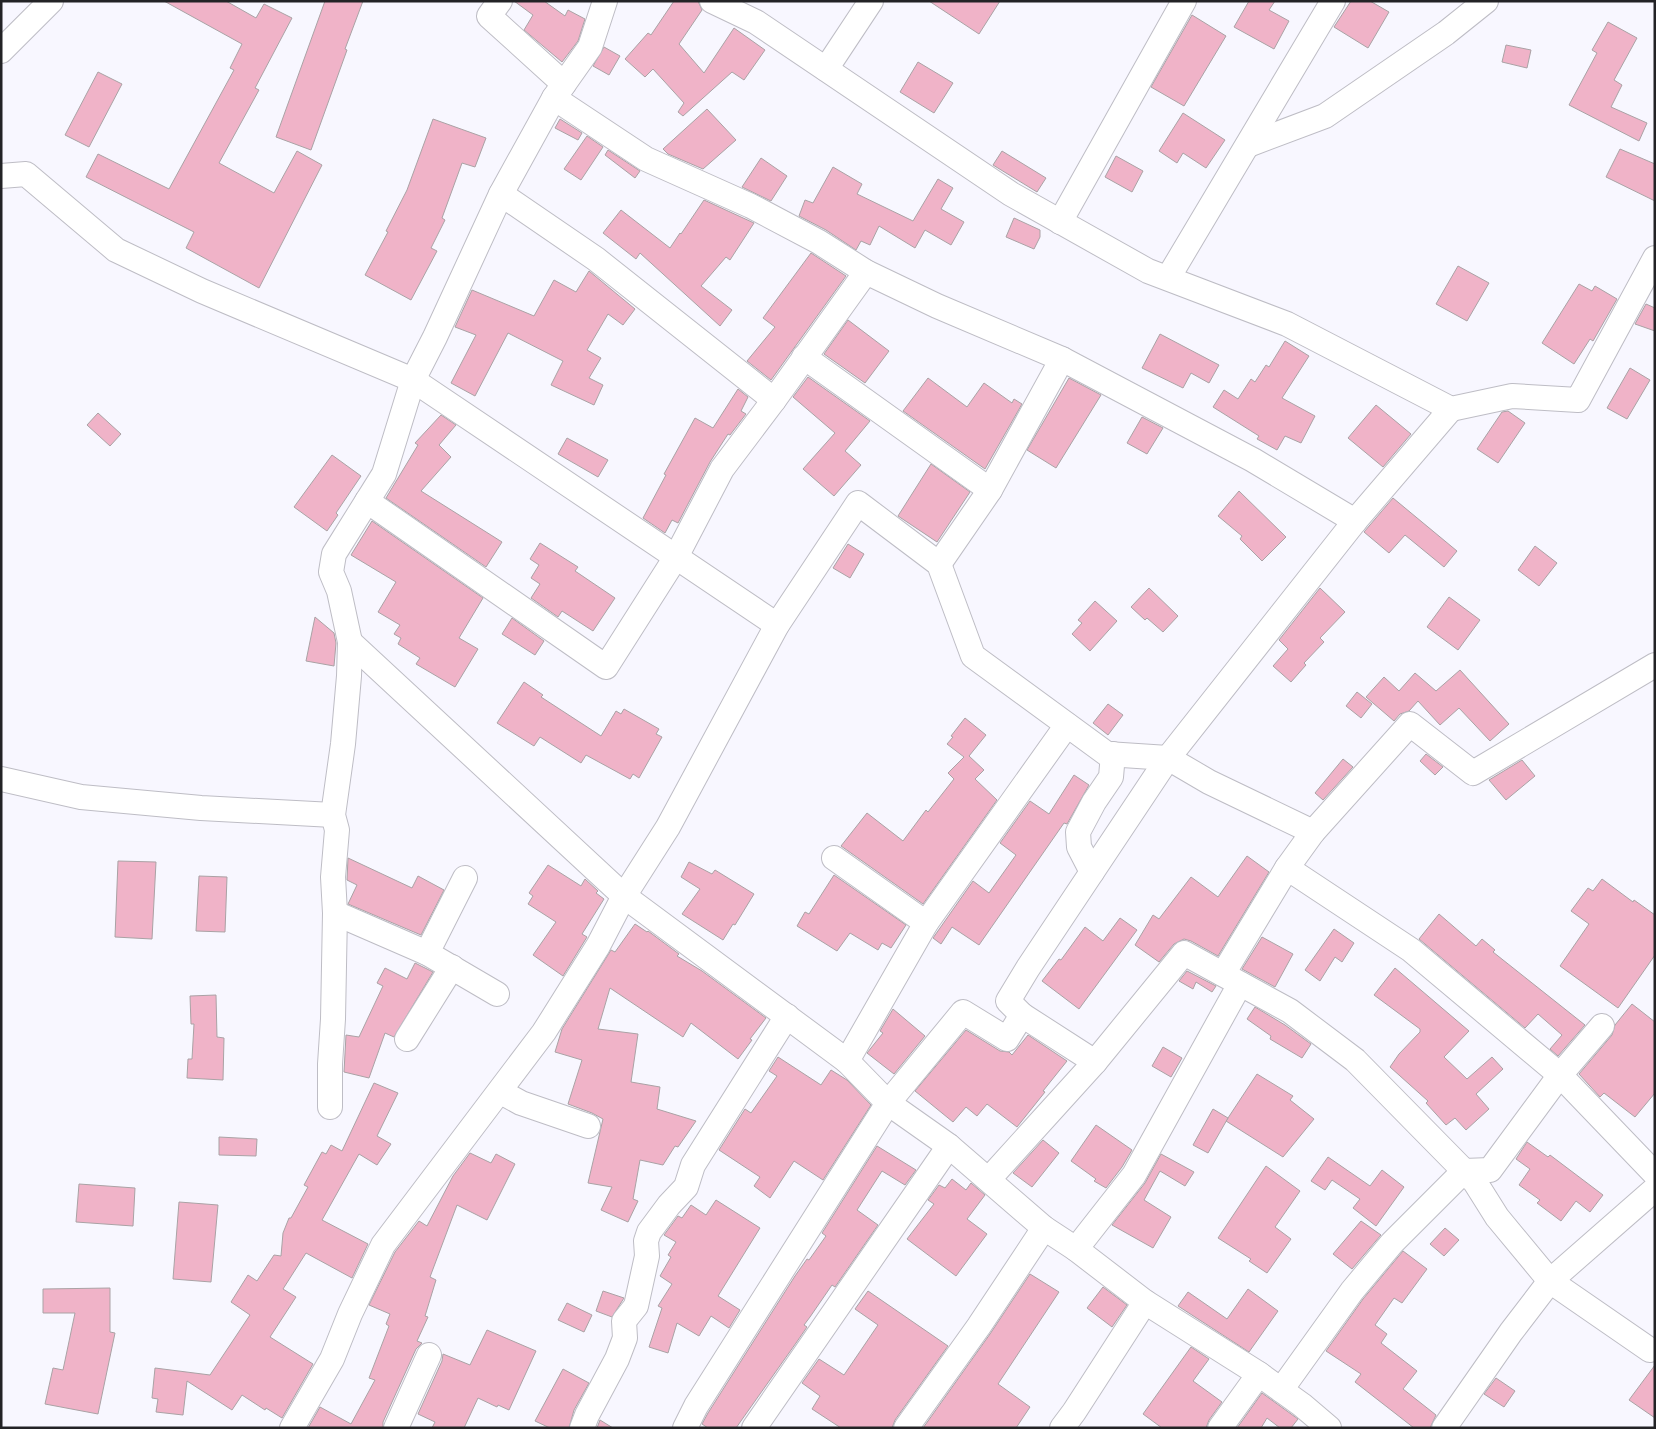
<svg xmlns="http://www.w3.org/2000/svg" width="1656" height="1429" font-family="Cabin,sans-serif">
<style>
.building{fill:#f0b3c8;stroke:#aaa2a5}
.lines{fill:none;stroke-linecap:round;stroke-linejoin:round}
.minor-casing{stroke:#bebdc5;stroke-width:26}
.minor{stroke:#fff;stroke-width:24}
</style>
<rect width="100%" height="100%" fill="#f8f7ff"/>
<g class="building">
<path d="M164 1H226L256 18 264 4 292 18 255 88 259 90 219 163 274 193 297 151 322 165 259 288 186 248 194 232 86 177 98 154 169 189 234 70 230 68 242 44Z"/>
<path d="M325 1H363L345 49 347 50 311 150 276 137Z"/>
<path d="M514 1H544L565 16 568 10 585 19 578 41 562 62 524 30 533 15Z"/>
<path d="M674 1H698L702 10 679 44 704 73 734 28 765 50 744 80 732 72 683 116 678 112 684 103 653 69 645 77 625 59 648 33 651 35Z"/>
<path d="M929 1H1000L979 34Z"/>
<path d="M1249 1H1275L1269 10 1289 21 1274 49 1234 27Z"/>
<path d="M1351 1H1370L1389 12 1368 48 1334 27Z"/>
<path d="M1192 15 1226 36 1184 106 1151 87Z"/>
<path d="M1608 22 1637 38 1614 80 1622 85 1611 107 1647 123 1639 141 1569 105 1597 53 1592 50Z"/>
<path d="M1506 45 1531 50 1527 68 1502 62Z"/>
<path d="M604 47 620 56 609 75 593 66Z"/>
<path d="M918 62 953 83 934 113 900 92Z"/>
<path d="M98 72 122 84 89 147 65 135Z"/>
<path d="M707 109 736 140 703 169 668 154 663 149Z"/>
<path d="M1183 113 1225 140 1206 168 1183 153 1177 163 1159 151Z"/>
<path d="M433 119 486 138 475 167 462 163 442 218 445 220 431 248 437 251 411 300 365 275 388 232 386 231 407 190Z"/>
<path d="M560 119 582 133 578 140 555 128Z"/>
<path d="M587 136 603 147 581 180 564 169Z"/>
<path d="M1620 149 1655 164V201L1606 177Z"/>
<path d="M608 150 640 171 635 178 605 155Z"/>
<path d="M1002 151 1046 178 1037 192 993 165Z"/>
<path d="M1116 156 1143 171 1132 192 1105 177Z"/>
<path d="M761 158 787 176 771 201 742 187Z"/>
<path d="M833 167 862 184 857 194 913 221 938 179 953 188 941 209 964 222 951 245 925 230 915 248 879 226 870 245 861 241 856 250 826 230 799 216 805 200 813 203Z"/>
<path d="M704 200 754 223 730 260 726 257 701 286 732 310 720 326 640 253 636 259 603 233 621 210 670 248 680 233 681 234Z"/>
<path d="M1014 218 1040 230V237L1034 249 1006 237Z"/>
<path d="M811 253 846 276 771 380 747 361 775 327 763 318Z"/>
<path d="M1458 266 1489 283 1467 321 1436 304Z"/>
<path d="M589 271 635 309 623 325 608 314 587 350 601 358 589 378 603 385 594 405 551 385 563 361 508 333 475 396 451 383 476 335 455 327 472 290 534 316 554 280 576 292Z"/>
<path d="M1579 284 1592 291 1595 286 1617 299 1593 341 1590 339 1574 364 1542 343Z"/>
<path d="M1646 304 1655 308V331L1635 324Z"/>
<path d="M848 320 889 351 865 383 824 354Z"/>
<path d="M1160 334 1219 365 1209 383 1191 373 1183 388 1142 368Z"/>
<path d="M1285 341 1309 356 1282 398 1315 416 1301 443 1285 436 1277 450 1257 439 1259 436 1213 407 1224 390 1238 399 1251 379 1255 382 1266 365 1269 367Z"/>
<path d="M1630 368 1650 380 1627 419 1607 408Z"/>
<path d="M808 377 870 421 845 451 861 465 834 496 803 469 835 433 793 397Z"/>
<path d="M928 378 967 407 984 383 1012 403 1014 399 1022 404 985 469 903 411Z"/>
<path d="M1069 378 1101 395 1056 468 1027 450Z"/>
<path d="M738 389 748 397 741 411 746 414 730 435 728 434 710 462 678 523 672 520 665 533 643 518 666 475 664 474 695 418 713 428Z"/>
<path d="M1376 405 1411 434 1383 467 1348 438Z"/>
<path d="M1508 411 1525 423 1498 463 1477 449 1502 412Z"/>
<path d="M98 413 121 434 110 446 87 425Z"/>
<path d="M441 415 456 425 439 445 451 457 421 491 502 542 486 567 386 498 418 445 415 443Z"/>
<path d="M1142 417 1163 428 1147 454 1127 443Z"/>
<path d="M567 438 608 460 598 477 558 454Z"/>
<path d="M332 455 361 476 336 513 338 515 327 531 294 507Z"/>
<path d="M931 464 970 492 937 542 898 516Z"/>
<path d="M1239 491 1286 537 1262 561 1240 539 1242 536 1218 516Z"/>
<path d="M1393 498 1457 551 1444 567 1405 535 1389 553 1364 532Z"/>
<path d="M372 521 483 598 459 638 478 649 455 687 416 664 420 658 398 644 401 638 394 634 400 625 378 612 396 582 351 555Z"/>
<path d="M540 543 578 567 575 571 615 598 593 631 562 611 558 617 531 598 540 584 531 578 539 565 530 559Z"/>
<path d="M848 544 864 554 850 578 833 568Z"/>
<path d="M1535 546 1557 563 1539 586 1518 570Z"/>
<path d="M1149 588 1178 616 1163 632 1147 618 1145 620 1131 607Z"/>
<path d="M1320 588 1345 612 1320 638 1324 642 1304 663 1306 665 1291 682 1273 666 1288 649 1279 640Z"/>
<path d="M1449 597 1480 620 1458 650 1427 627Z"/>
<path d="M1095 601 1117 621 1090 651 1072 634 1082 623 1078 620Z"/>
<path d="M315 617 334 633 336 643 334 666 306 661Z"/>
<path d="M512 618 544 641 535 655 502 634Z"/>
<path d="M1460 670 1509 724 1490 741 1459 708 1440 725 1418 701 1409 711 1400 714 1394 721 1366 697 1384 677 1399 691 1415 673 1436 691Z"/>
<path d="M524 682 543 695 541 697 601 736 616 711 621 714 624 709 659 729 656 734 662 737 639 778 633 774 630 779 586 755 581 763 540 737 534 746 497 723Z"/>
<path d="M1357 692 1372 704 1361 718 1346 706Z"/>
<path d="M1108 704 1123 715 1108 735 1093 723Z"/>
<path d="M965 718 986 735 969 756 984 770 975 779 997 800 923 904 841 846 867 813 903 841 926 810 928 812 954 779 948 773 964 757 947 744 953 737 951 736Z"/>
<path d="M1426 754 1443 767 1435 775 1420 761Z"/>
<path d="M1343 759 1353 767 1323 800 1315 793Z"/>
<path d="M1522 760 1535 776 1506 800 1489 780Z"/>
<path d="M1074 775 1089 785 1067 824 1064 823 979 945 952 927 941 944 933 938 973 881 989 893 1016 855 1000 843 1030 801 1049 814Z"/>
<path d="M1247 856 1269 872 1218 956 1191 941 1184 939 1174 944 1159 962 1135 945 1153 915 1159 919 1191 877 1218 897Z"/>
<path d="M348 858 412 888 418 876 444 890 421 935 348 904 357 885 347 880Z"/>
<path d="M118 861 156 862 152 939 115 937Z"/>
<path d="M689 862 712 874 715 870 754 894 735 925 733 924 723 940 682 914 700 889 681 877Z"/>
<path d="M548 865 581 886 585 879 598 891 596 893 604 899 582 934 587 937 563 976 533 955 556 922 528 904 533 896 529 893Z"/>
<path d="M834 875 906 925 891 948 882 943 878 950 850 933 837 951 797 926 805 912 809 914Z"/>
<path d="M199 876 227 877 225 932 196 931Z"/>
<path d="M1602 879 1633 902 1634 900 1655 915V955L1618 1008 1560 966 1589 924 1571 911 1588 888 1593 891Z"/>
<path d="M1439 914 1476 946 1482 939 1495 950 1493 952 1585 1025 1558 1056 1550 1049 1562 1035 1538 1014 1525 1028 1419 939Z"/>
<path d="M1120 918 1137 930 1079 1009 1042 981 1059 959 1061 960 1085 927 1103 941Z"/>
<path d="M635 924 647 932 648 931 679 954 677 956 702 971 766 1018 750 1039 752 1040 738 1059 691 1023 683 1037 610 988 598 1029 638 1034 631 1082 660 1087 657 1109 696 1121 678 1147 675 1146 663 1165 640 1160 633 1199 638 1201 628 1222 601 1210 612 1187 588 1183 603 1119 592 1113 568 1104 582 1060 555 1052 562 1029 611 950 615 952Z"/>
<path d="M1334 929 1354 943 1342 962 1335 957 1320 981 1305 970Z"/>
<path d="M1262 937 1293 954 1275 987 1242 969Z"/>
<path d="M415 963 433 972 394 1037 385 1033 369 1078 344 1072 346 1035 359 1037 383 986 377 983 385 968 407 979Z"/>
<path d="M1395 968 1469 1031 1444 1057 1467 1079 1492 1057 1503 1069 1476 1094 1489 1109 1466 1130 1455 1118 1446 1125 1426 1103 1428 1101 1390 1067 1399 1054 1420 1032V1029L1374 995Z"/>
<path d="M1187 971 1216 986 1212 992 1196 982 1193 989 1179 981Z"/>
<path d="M216 995 217 1037 224 1038 223 1080 187 1078 188 1059H192L194 1024H191L190 996Z"/>
<path d="M1632 1004 1655 1022V1093L1635 1117 1604 1093 1600 1097 1579 1074 1612 1035 1615 1025Z"/>
<path d="M1255 1007 1285 1025 1311 1044 1302 1058 1270 1039 1271 1036 1247 1019Z"/>
<path d="M893 1009 925 1036 894 1074 867 1053 883 1033 880 1031Z"/>
<path d="M966 1030 1000 1051 1009 1052 1012 1055 1028 1035 1067 1061 1043 1091 1045 1092 1017 1127 987 1104 977 1116 966 1107 953 1122 915 1091Z"/>
<path d="M1163 1047 1182 1058 1171 1077 1152 1066Z"/>
<path d="M778 1057 821 1085 831 1070 847 1080 871 1105 823 1180 794 1161 770 1198 754 1186 760 1177 719 1150 745 1109 751 1113 777 1076 769 1071Z"/>
<path d="M1257 1074 1293 1096 1290 1100 1314 1119 1283 1157 1226 1121Z"/>
<path d="M374 1083 398 1093 377 1136 391 1144 377 1165 359 1154 322 1220 368 1244 352 1278 306 1253 283 1289 296 1297 270 1337 313 1364 282 1418 266 1408 265 1410 242 1395 232 1410 187 1381 183 1415 156 1412 158 1399 152 1398 155 1368 210 1375 250 1315 231 1302 248 1275 257 1281 274 1255 281 1256 283 1233 289 1218H291L308 1187 304 1185 322 1152 326 1154 331 1145 342 1151Z"/>
<path d="M1213 1109 1228 1118 1208 1153 1193 1145Z"/>
<path d="M1096 1125 1132 1150 1122 1167 1106 1188 1094 1181 1096 1179 1071 1161Z"/>
<path d="M219 1137 257 1139 256 1156 219 1155Z"/>
<path d="M1043 1140 1059 1153 1032 1187 1013 1173Z"/>
<path d="M1527 1142 1548 1157 1550 1155 1603 1195 1590 1212 1576 1201 1561 1221 1537 1203 1540 1200 1519 1185 1530 1169 1516 1159Z"/>
<path d="M877 1146 916 1170 905 1185 882 1171 857 1210 878 1225 835 1287 832 1285 810 1317 804 1325 807 1327 796 1343 736 1428H708L702 1424 708 1413 795 1276 807 1259 809 1260 826 1236 822 1233Z"/>
<path d="M470 1153 491 1163 496 1154 515 1164 487 1220 457 1205 430 1277 436 1280 425 1316 428 1317 417 1341 422 1343 416 1349 383 1422V1428H308L320 1407 351 1424 375 1380 369 1378 389 1326 386 1324 390 1314 369 1305 395 1252 419 1221 427 1226 453 1176Z"/>
<path d="M1161 1154 1194 1172 1185 1186 1160 1171 1144 1200 1171 1217 1153 1248 1112 1225 1145 1183Z"/>
<path d="M1328 1157 1370 1186 1382 1170 1404 1187 1376 1226 1353 1208 1360 1199 1332 1180 1325 1190 1311 1181Z"/>
<path d="M1266 1166 1300 1191 1275 1227 1291 1239 1267 1273 1249 1261 1251 1259 1218 1238Z"/>
<path d="M952 1179 966 1190 971 1183 985 1195 967 1219 987 1234 956 1276 907 1239 934 1204 928 1200 939 1185 945 1188Z"/>
<path d="M79 1184 135 1188 133 1226 76 1222Z"/>
<path d="M716 1200 760 1228 718 1296 740 1310 729 1328 711 1316 699 1336 677 1323 668 1353 649 1347 662 1308 658 1306 672 1284 660 1276 671 1257 668 1255 676 1242 664 1235 678 1216 682 1218 691 1205 706 1215Z"/>
<path d="M179 1202 218 1205 211 1282 173 1279Z"/>
<path d="M1361 1221 1381 1235 1352 1269 1333 1254Z"/>
<path d="M1445 1228 1459 1240 1444 1256 1430 1244Z"/>
<path d="M1403 1251 1427 1269 1402 1303 1394 1298 1375 1325 1387 1334 1381 1343 1417 1371 1403 1389 1436 1415 1430 1428H1414L1355 1382 1361 1374 1326 1351 1363 1299Z"/>
<path d="M1030 1274 1059 1292 998 1384 1030 1407 1016 1428H923L990 1334Z"/>
<path d="M1103 1287 1127 1305 1112 1327 1087 1308Z"/>
<path d="M110 1288V1332L115 1333 98 1414 45 1404 53 1368 63 1370 75 1313H43V1289Z"/>
<path d="M1248 1289 1278 1311 1249 1352 1178 1306 1188 1292 1227 1319Z"/>
<path d="M603 1291 624 1298 612 1317 596 1311Z"/>
<path d="M868 1291 948 1346 895 1420 892 1428H841L812 1409 820 1396 802 1383 819 1359 844 1375 878 1325 855 1309Z"/>
<path d="M567 1303 592 1315 584 1332 558 1320Z"/>
<path d="M487 1330 536 1351 509 1410 498 1405 497 1407 478 1398 464 1428H432L435 1422 418 1414 442 1361 443 1354 470 1365Z"/>
<path d="M1191 1347 1209 1359 1193 1381 1222 1402 1209 1420 1206 1428H1162L1143 1414Z"/>
<path d="M1655 1365V1418L1629 1400Z"/>
<path d="M563 1369 589 1383 574 1410 569 1428H550L535 1421Z"/>
<path d="M1496 1378 1515 1391 1504 1407 1484 1394Z"/>
<path d="M1262 1393 1298 1419 1291 1428H1280L1267 1418 1261 1428H1237Z"/>
<path d="M600 1420 613 1428H597Z"/>
</g>
<g class="lines">
<g class="minor-casing">
<g id="minor">
<path d="M500 1 489 16 564 84"/>
<path d="M712 1 756 22 1011 194 1148 271 1287 324 1451 409 1512 396 1578 400 1655 258"/>
<path d="M1 51 51 1"/>
<path d="M826 69 871 1"/>
<path d="M554 98 646 159 751 206 819 242 866 272 937 306 1062 359 1253 460 1355 521"/>
<path d="M1248 145 1325 116 1446 33 1486 1"/>
<path d="M1 176 26 174 116 250 202 291 413 380 777 625"/>
<path d="M501 194 596 259 774 400 866 272"/>
<path d="M1060 222 1184 1"/>
<path d="M1168 278 1333 1"/>
<path d="M804 357 990 490 1062 359"/>
<path d="M367 501 606 667 676 557 722 469 774 400"/>
<path d="M939 564 990 490"/>
<path d="M350 642 624 896 847 1061 888 1103 949 1146 1044 1228 1076 1249 1145 1302 1259 1374 1302 1405 1329 1428"/>
<path d="M1 779 81 797 201 808 333 815"/>
<path d="M834 858 926 923"/>
<path d="M1287 868 1411 950 1560 1075 1655 1174"/>
<path d="M1092 872 1079 847 1078 832 1094 802 1111 777 1113 754"/>
<path d="M335 913 427 953 497 994"/>
<path d="M427 953 465 878"/>
<path d="M1223 974 1287 868 1313 832"/>
<path d="M1022 1015 1095 1062"/>
<path d="M407 1039 452 967"/>
<path d="M847 1061 926 923 1067 725"/>
<path d="M501 1092 521 1103 588 1126"/>
<path d="M330 1107V1064L333 1019 335 913 333 877 337 830 333 815 343 744 349 676 350 642 339 591 331 572 334 554 384 474 413 380 435 337 501 194 554 98 590 47 605 1"/>
<path d="M989 1179 1095 1062 1184 953 1290 1011 1355 1060 1475 1182 1497 1217 1550 1281 1650 1350"/>
<path d="M1076 1249 1134 1175 1240 984"/>
<path d="M1281 1390 1352 1291 1392 1243 1464 1171 1490 1170 1560 1075 1602 1026"/>
<path d="M292 1428 332 1359 350 1314 383 1245 544 1032 598 946 624 896 668 827 777 625 858 503 939 564 973 656 1107 754 1168 758 1209 782 1313 832 1410 724 1473 773 1655 665"/>
<path d="M396 1428 429 1355"/>
<path d="M582 1428 587 1415 617 1359 625 1338 624 1321 636 1306 647 1256 646 1241 649 1232 669 1205 686 1187 693 1165 787 1016"/>
<path d="M685 1428 696 1406 888 1103 963 1012 1007 1039 1022 1015 1008 1001 1028 968 1168 758 1355 521 1451 409"/>
<path d="M754 1428 949 1146"/>
<path d="M906 1428 979 1326 1044 1228"/>
<path d="M1062 1428 1074 1412 1145 1302"/>
<path d="M1220 1428 1259 1374"/>
<path d="M1444 1428 1511 1332 1550 1281 1655 1189"/>
</g>
</g>
<use href="#minor" class="minor"/>
</g>
<rect width="1656" height="1429" fill="none" stroke="#232326" stroke-width="5"/>
</svg>
